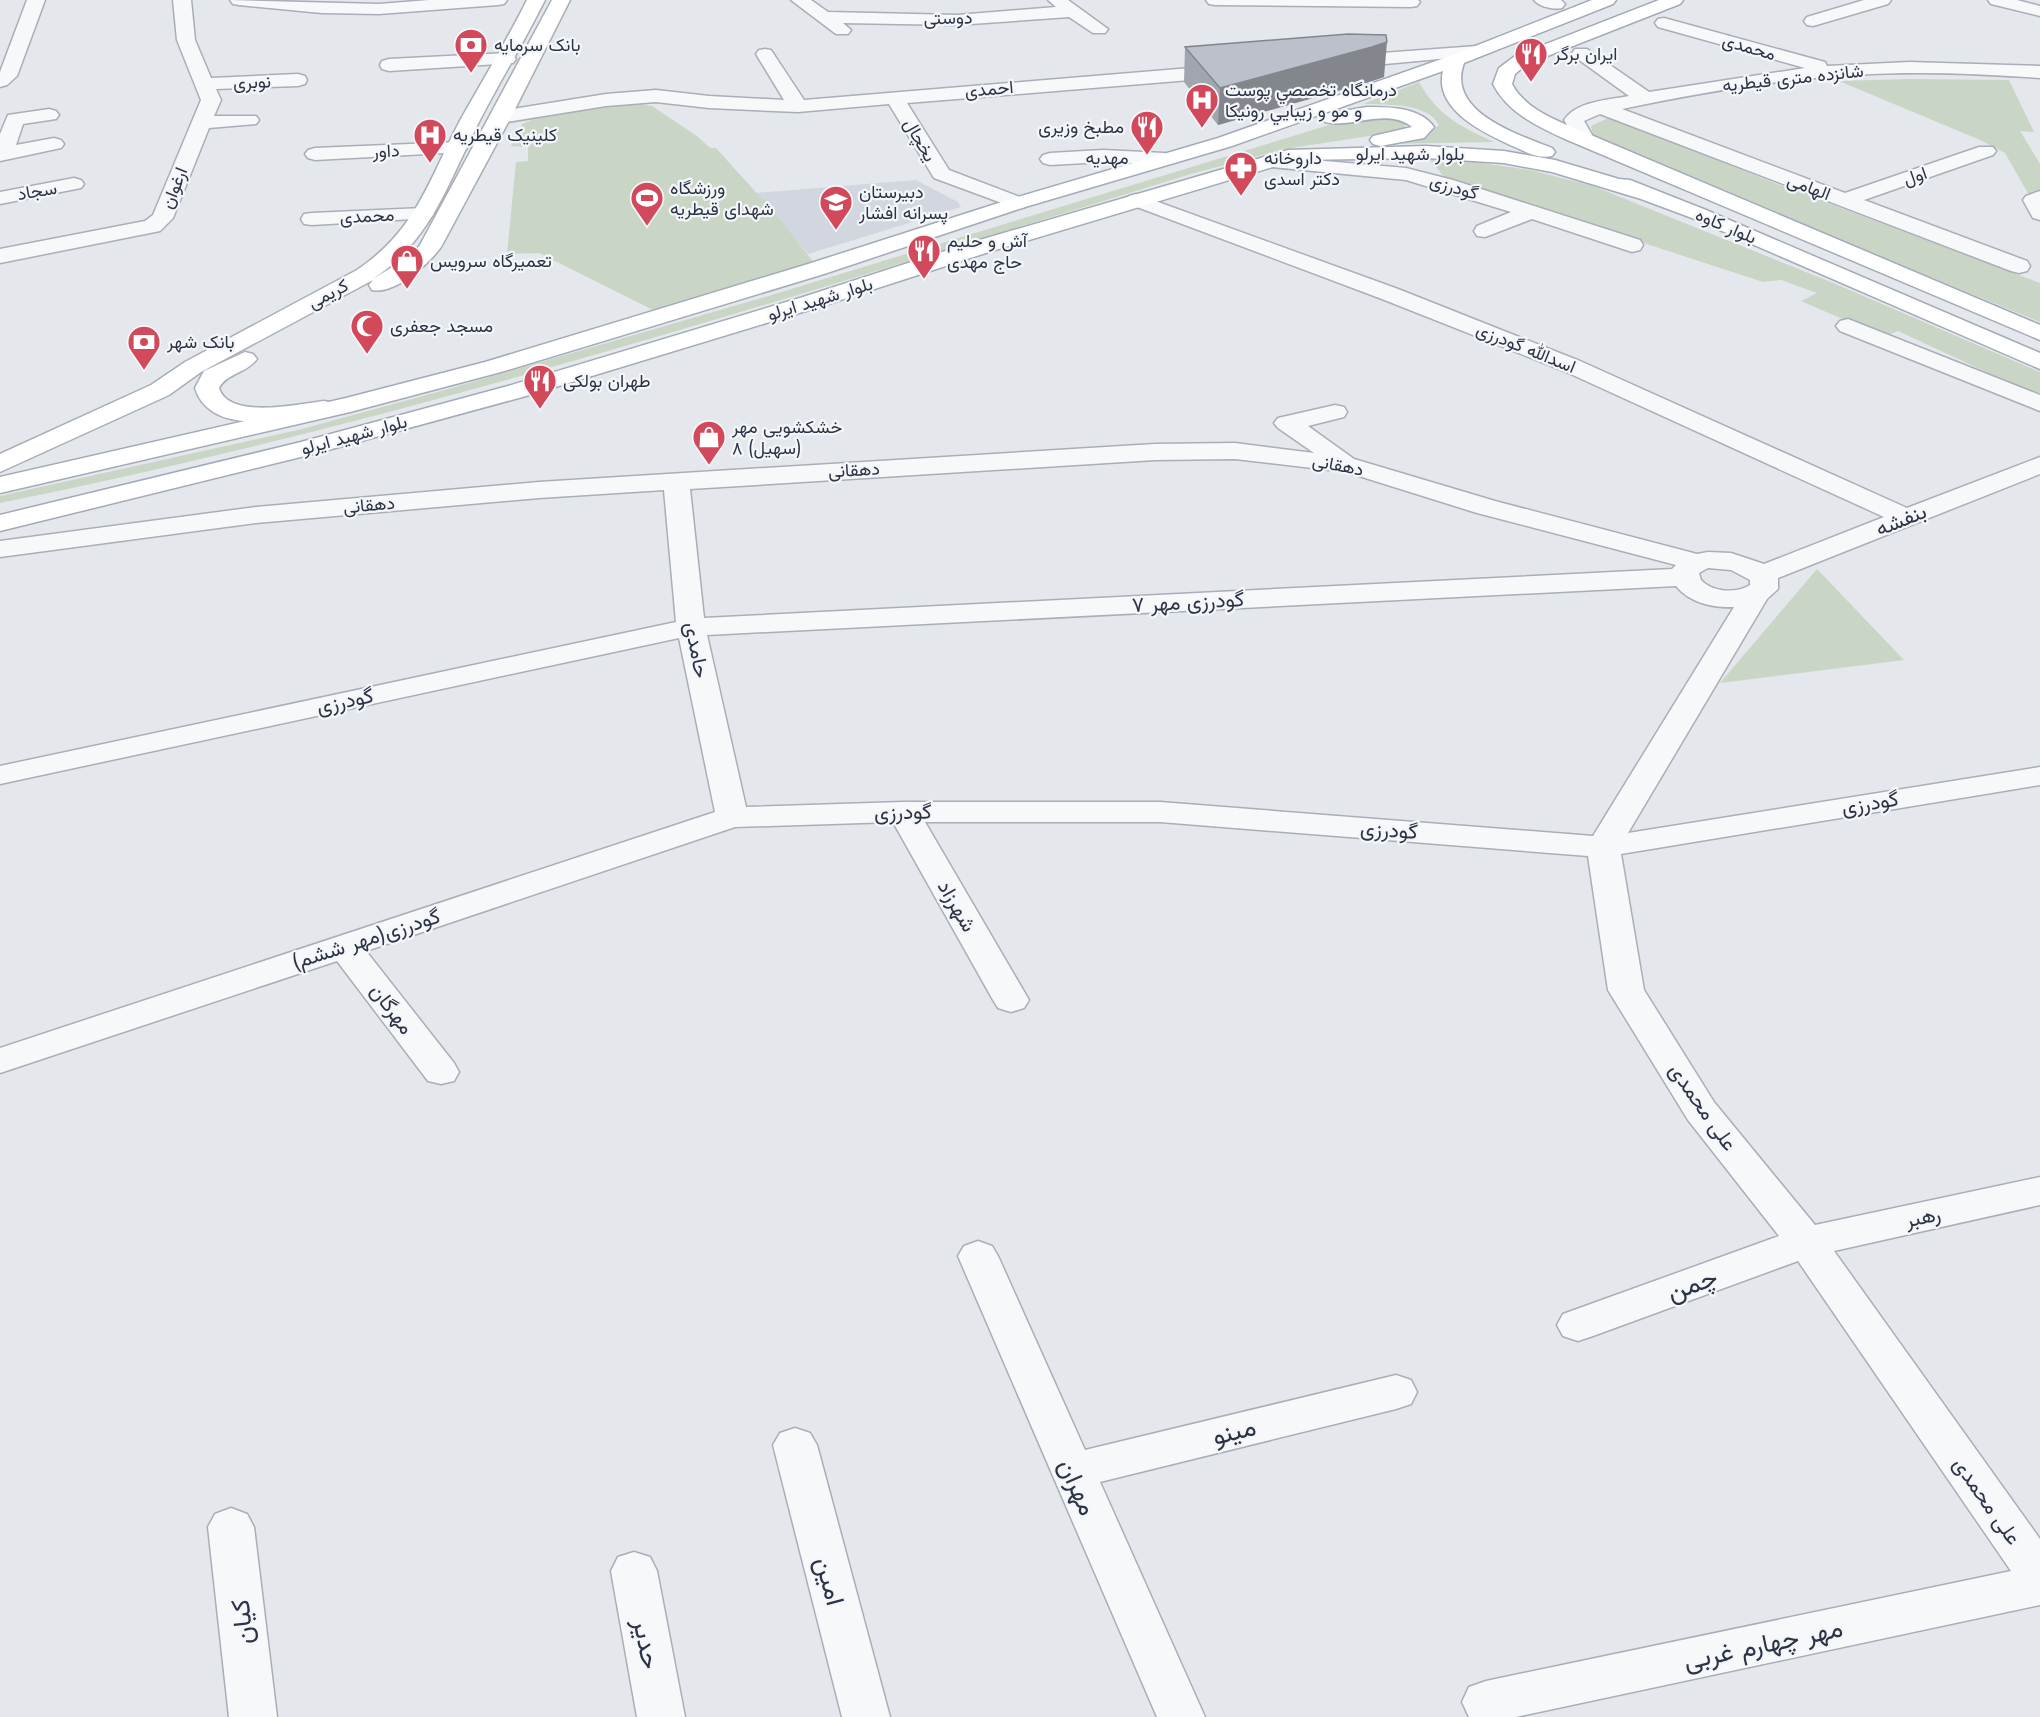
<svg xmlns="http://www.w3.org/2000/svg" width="2040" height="1717" font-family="Jost,Vazirmatn,sans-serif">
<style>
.built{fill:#d2d6de}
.green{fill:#c9d6c5}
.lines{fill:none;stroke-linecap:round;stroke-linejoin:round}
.street-casing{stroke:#a9aeb7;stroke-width:3}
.secondary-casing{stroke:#a9aeb7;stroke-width:3}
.primary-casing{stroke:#a3abb8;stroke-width:3}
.street{fill:#f7f8fa;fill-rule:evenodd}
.secondary{fill:#fff;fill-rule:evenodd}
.primary{fill:#fff;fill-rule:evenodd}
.wall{fill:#a1a5ae}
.shaded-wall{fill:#83868d}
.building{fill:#bbc0ca;stroke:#83868d;stroke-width:1.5}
.labels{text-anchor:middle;stroke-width:4.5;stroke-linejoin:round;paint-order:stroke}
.far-street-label{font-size:18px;fill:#2b3445;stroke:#f4f6f9}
.far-poi-label{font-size:18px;fill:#2b3445;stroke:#f4f6f9;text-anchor:start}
.street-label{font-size:21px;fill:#2b3445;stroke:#f4f6f9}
.near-street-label{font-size:26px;fill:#2b3445;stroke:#f4f6f9}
</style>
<rect width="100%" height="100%" fill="#e4e7ec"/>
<path class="built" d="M916 180 958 202 961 207 808 254 756 193Z"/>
<g class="green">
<path d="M1909 79 2009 80 2034 132 2020 131 2040 164V195H2029L2005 153 1980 140 1839 81Z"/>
<path d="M1419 82C1438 116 1460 126 1494 142L1384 144 1426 135 1439 125C1427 102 1386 105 1363 104Z"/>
<path d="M630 102 652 106 697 136 710 148H716L779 218 814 263 659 313 539 253 507 254 516 162 528 161V147L511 146 522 124 532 120Z"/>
<path d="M1388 116 1407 122 1404 128 1395 132 1285 149 1191 174C797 295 405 422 0 503V496L302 429 441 391 765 297 1349 119Z"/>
<path d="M1610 117 1772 182 2040 283V322L1679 175 1594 138 1591 126Z"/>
<path d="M1430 160 1475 162 1530 170 1593 186 1838 285 2040 372V397L1898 331 1884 337 1801 301 1817 293 1781 280 1763 282 1445 178Z"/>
<path d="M1817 569 1904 660 1720 683Z"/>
</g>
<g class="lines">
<g class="street-casing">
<g id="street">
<path d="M27 0H45L17 76 7 85 0 87V72Z"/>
<path d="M173 0H191L195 40 211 78 298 74 305 76 307 80 305 84 298 86 216 89 221 100 214 116H256L259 120 256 124 209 128 173 218 160 231 0 263V249L145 221 153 215 201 100 177 40Z"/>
<path d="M230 0 379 4 429 0H507L504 4 498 5 379 14 322 13 239 5 233 4Z"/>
<path d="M791 0H811L828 12 957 15 1056 7 1048 0H1068L1108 29 1105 33H1093L1069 17 957 25 843 23 851 30 848 34H836Z"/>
<path d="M1206 0H1418L1420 2 1417 6 1411 7 1215 5 1209 4Z"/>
<path d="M1534 0H1561L1565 4 1562 8C1554 10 1540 7 1534 0Z"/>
<path d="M1864 0H1891L1888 4 1813 26 1807 25 1804 21 1807 17Z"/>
<path d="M1988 0H2017L2040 6V16L1991 4Z"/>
<path d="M1664 18 1825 62 1827 66 1909 62 2040 66V78C1979 74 1918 71 1857 75 1778 79 1699 93 1622 109L1845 193 1979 147H1993L1996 151 1993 155 1864 200 2027 261 2030 266 2027 271 2019 273 2011 271 1600 114 1584 121 1595 140 1592 144H1578L1564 120C1577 101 1608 100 1629 96L1575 57 1572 53 1575 49H1587L1649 92 1805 68 1658 27 1655 23 1658 19Z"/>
<path d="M1477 46 1483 47 1486 51 1483 55 1341 68 1334 66 1332 62 1334 58 1341 56Z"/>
<path d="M765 49 771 50 804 100 1227 65 1234 67 1236 71 1234 75 1227 77 907 103 949 170 1025 199 1028 203 1025 207 1018 209 934 178 889 104 798 112 709 108 656 102 606 106 501 123 494 121 491 117 494 113 501 111 606 94 656 90 709 96 784 100 756 54 759 50Z"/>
<path d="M507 53 513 55 516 59 513 63 389 71 382 69 380 65 382 61 389 59Z"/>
<path d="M49 109 56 111 59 115 56 119 23 124 16 145 54 138 61 140 64 144 61 148 0 161V134L8 115Z"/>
<path d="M457 142 464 144 467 148 464 152 315 160 308 158 305 154 308 150 315 148Z"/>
<path d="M1103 150 1164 153 1171 155 1174 159 1171 163 1164 165 1103 162 1050 165 1043 163 1040 159 1043 155 1050 153Z"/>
<path d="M1268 156 1406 168 1453 180 1640 240 1643 245 1640 250 1632 252 1532 219 1485 237 1477 236 1474 231 1477 226 1511 212 1406 180 1261 166 1258 162 1261 158Z"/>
<path d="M74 178 81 180 84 184 81 188 0 204V192Z"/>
<path d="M2040 191V220L2033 218 2023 200 2026 196Z"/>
<path d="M1136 194 1398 289 1580 361 1907 508 2040 457V474L1778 578V589L1767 599 1628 833 2040 767V785L1621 854 1644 990 1714 1102 1815 1225 2040 1177V1205L1834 1251 2040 1539V1605L1516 1717H1469L1462 1702 1469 1687 1486 1681 2011 1571 1798 1261 1593 1336 1578 1341 1563 1336 1557 1325 1563 1314 1779 1236 1688 1120 1608 990 1588 856 1160 822H925L1029 1000 1024 1008 1011 1012 998 1008 993 1000 893 822 735 827 366 951 454 1063 459 1072 454 1081 441 1084 428 1081 337 961 0 1073V1048L715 812 679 638 0 784V766L676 622 664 490 539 498 256 523 0 557V541L256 507 539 482 1155 444 1235 443 1314 453 1278 428 1274 423 1278 418 1335 405 1344 407 1347 412 1344 417 1308 426 1354 459 1495 501 1697 554 1708 552 1731 553 1764 564 1884 517 1564 371 1382 299 1129 204 1126 200 1129 196ZM1235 459 1346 472 1477 513 1676 565 1672 569 704 618 690 489 1155 460ZM1708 568 1731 570 1750 580V585C1736 594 1712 592 1701 580L1699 573ZM1676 586C1690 603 1713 608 1734 607L1593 836 1160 802H903L746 807 707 635Z"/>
<path d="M423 208 430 210 434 214 430 218 312 225 304 224 301 219 304 214 312 213Z"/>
<path d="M1848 319 2040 395V411L1840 331 1836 326 1840 321Z"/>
<path d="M978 1241 992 1246 998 1256 1085 1450 1396 1375 1411 1380 1417 1392 1411 1404 1396 1409 1100 1482 1205 1717H1157L958 1256 964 1246Z"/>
<path d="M795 1428 810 1433 817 1445 890 1717H842L773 1445 780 1433Z"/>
<path d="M231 1508 247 1514 254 1527 277 1717H229L208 1527 215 1514Z"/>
<path d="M634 1552 650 1557 657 1571 685 1717H637L611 1571 618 1557Z"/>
</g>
</g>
<g class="secondary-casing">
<g id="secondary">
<path d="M527 0H545C525 40 502 78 481 118 449 179 434 238 373 279L413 254 420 245 552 0H570L511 117 441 247C429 264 394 295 372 290L369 285 373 280 201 372 169 395 0 472V454L151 385 185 362 357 270C418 229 429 178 462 117 484 78 507 40 527 0Z"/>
<path d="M245 352 253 354 257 359C247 373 227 373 219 388 229 420 298 404 324 401L333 403 336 408 333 413 324 415C286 420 210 437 195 388L204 371Z"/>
</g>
</g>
<g class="primary-casing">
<g id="primary">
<path d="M1592 0H1616L1613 4 1464 63C1446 112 1517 134 1552 148L1555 152 1552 156C1540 159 1528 153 1517 148 1488 135 1433 111 1443 71L1232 146 1025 207 824 274 501 372 350 412 0 493V477L346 398 485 362 808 264 1011 199 1218 138 1450 56Z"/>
<path d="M1659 0H1683L1680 4 1527 64 1515 74 1512 84C1525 109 1556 120 1579 130L2040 325V340L1565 139C1537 126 1508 113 1493 84L1499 68 1515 56Z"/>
<path d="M1367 107C1389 107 1420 107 1434 127L1424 138 1380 146 1373 144 1370 140 1373 136 1412 127C1386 107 1353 129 1325 122L1322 118 1325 114Z"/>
<path d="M1426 146 1504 151 1555 160 1619 179 1630 180 1706 210 2040 353V369L1692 218 1641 199 1552 172 1504 163 1426 158 1296 160 989 252 819 307 526 396 317 453 0 531V515L301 442 508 386 803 297 973 242 1288 150Z"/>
</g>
</g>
<use href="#street" class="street"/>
<use href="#secondary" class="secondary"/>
<use href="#primary" class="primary"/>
</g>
<path class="wall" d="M1185 47 1384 77 1369 82 1218 125 1184 82Z"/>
<path class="shaded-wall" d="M1387 42 1384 77 1369 82 1218 125 1220 88Z"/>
<path class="building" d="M1348 34 1386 35 1387 42 1372 47 1220 88 1185 47Z"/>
<defs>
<g id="bank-pin" transform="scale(1.725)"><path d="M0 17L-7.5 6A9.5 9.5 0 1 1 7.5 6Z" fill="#d1495b" stroke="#f4f6f9"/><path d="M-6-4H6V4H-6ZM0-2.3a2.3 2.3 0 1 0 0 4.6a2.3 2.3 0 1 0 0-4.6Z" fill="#fff"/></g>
<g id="restaurant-pin" transform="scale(1.725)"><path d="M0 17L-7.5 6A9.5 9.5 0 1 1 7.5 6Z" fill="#d1495b" stroke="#f4f6f9"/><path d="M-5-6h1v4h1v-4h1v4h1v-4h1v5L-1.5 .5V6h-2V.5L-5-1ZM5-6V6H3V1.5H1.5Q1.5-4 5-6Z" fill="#fff"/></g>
<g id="hospital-pin" transform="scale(1.725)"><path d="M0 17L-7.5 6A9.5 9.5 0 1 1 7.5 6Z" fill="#d1495b" stroke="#f4f6f9"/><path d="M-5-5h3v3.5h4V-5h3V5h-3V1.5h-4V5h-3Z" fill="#fff"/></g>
<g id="pharmacy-pin" transform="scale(1.725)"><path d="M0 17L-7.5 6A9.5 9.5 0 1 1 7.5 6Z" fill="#d1495b" stroke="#f4f6f9"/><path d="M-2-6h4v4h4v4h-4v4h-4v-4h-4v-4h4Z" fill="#fff"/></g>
<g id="stadium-pin" transform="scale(1.725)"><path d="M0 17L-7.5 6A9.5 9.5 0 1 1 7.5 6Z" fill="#d1495b" stroke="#f4f6f9"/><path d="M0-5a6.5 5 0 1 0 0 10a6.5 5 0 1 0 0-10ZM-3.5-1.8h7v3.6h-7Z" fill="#fff"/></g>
<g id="school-pin" transform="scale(1.725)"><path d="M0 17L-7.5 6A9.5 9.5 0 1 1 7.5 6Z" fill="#d1495b" stroke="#f4f6f9"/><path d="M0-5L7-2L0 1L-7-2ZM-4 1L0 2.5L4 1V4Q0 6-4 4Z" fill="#fff"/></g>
<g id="shop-pin" transform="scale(1.725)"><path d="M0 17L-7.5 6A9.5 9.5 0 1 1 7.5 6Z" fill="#d1495b" stroke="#f4f6f9"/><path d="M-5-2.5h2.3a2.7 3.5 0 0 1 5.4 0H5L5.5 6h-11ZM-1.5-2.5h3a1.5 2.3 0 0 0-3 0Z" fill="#fff"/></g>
<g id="mosque-pin" transform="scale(1.725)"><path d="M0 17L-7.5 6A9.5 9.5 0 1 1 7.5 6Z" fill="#d1495b" stroke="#f4f6f9"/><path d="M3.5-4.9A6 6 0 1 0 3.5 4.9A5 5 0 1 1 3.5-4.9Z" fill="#fff"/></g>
</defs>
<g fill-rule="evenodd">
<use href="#bank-pin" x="471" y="45"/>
<use href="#restaurant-pin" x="1531" y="54"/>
<use href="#hospital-pin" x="1202" y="100"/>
<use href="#restaurant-pin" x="1147" y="127"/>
<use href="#hospital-pin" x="430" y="135"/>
<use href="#pharmacy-pin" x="1241" y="168"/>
<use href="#stadium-pin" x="647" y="198"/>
<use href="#school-pin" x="836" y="202"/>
<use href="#restaurant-pin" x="924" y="251"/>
<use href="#shop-pin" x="407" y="261"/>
<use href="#mosque-pin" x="367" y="326"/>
<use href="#bank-pin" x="144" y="342"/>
<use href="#restaurant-pin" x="540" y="381"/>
<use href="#shop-pin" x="709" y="437"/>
</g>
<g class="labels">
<g class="far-street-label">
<text transform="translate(948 18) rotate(-1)" y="6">دوستی</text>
<text transform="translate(1749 47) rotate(16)" y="6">محمدی</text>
<text transform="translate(1793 78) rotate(-6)" y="6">شانزده متری قیطریه</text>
<text transform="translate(252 82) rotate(-2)" y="6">نوبری</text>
<text transform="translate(989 89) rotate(-5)" y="6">احمدی</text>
<text transform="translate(920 140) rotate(60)" y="6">یخچال</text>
<text transform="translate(386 151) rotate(-3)" y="6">داور</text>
<text x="1410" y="160">بلوار شهید ایرلو</text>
<text x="1107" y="164">مهدیه</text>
<text transform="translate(1915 176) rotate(-19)" y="6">اول</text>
<text transform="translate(1454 187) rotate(17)" y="6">گودرزی</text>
<text transform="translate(1809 187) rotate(21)" y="6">الهامی</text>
<text transform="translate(174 188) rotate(-68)" y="6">ارغوان</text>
<text transform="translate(37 191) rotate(-10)" y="6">سجاد</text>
<text transform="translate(367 216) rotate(-3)" y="6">محمدی</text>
<text transform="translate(1726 226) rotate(23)" y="6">بلوار کاوه</text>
<text transform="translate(328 294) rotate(-28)" y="6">کریمی</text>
<text transform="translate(820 299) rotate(-17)" y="6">بلوار شهید ایرلو</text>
<text transform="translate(1526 348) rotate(22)" y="6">اسدالله گودرزی</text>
<text transform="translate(354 435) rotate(-15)" y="6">بلوار شهید ایرلو</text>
<text transform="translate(1338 465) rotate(11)" y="6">دهقانی</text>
<text transform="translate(854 470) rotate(-3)" y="6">دهقانی</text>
<text transform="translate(369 505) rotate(-5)" y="6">دهقانی</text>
</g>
<g class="far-poi-label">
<text x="494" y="51">بانک سرمایه</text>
<text x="1554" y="60">ایران برگر</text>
<text x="1225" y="96">درمانگاه تخصصي پوست<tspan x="1225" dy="21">و مو و زيبايي رونيكا</tspan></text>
<text x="1124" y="133" text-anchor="end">مطبخ وزیری</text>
<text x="453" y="141">کلینیک قیطریه</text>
<text x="1264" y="164">داروخانه<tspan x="1264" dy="21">دکتر اسدی</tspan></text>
<text x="670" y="194">ورزشگاه<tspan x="670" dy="21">شهدای قیطریه</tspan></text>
<text x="859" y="198">دبیرستان<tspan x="859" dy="21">پسرانه افشار</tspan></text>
<text x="947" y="247">آش و حلیم<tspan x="947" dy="21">حاج مهدی</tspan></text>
<text x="430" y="267">تعمیرگاه سرویس</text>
<text x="390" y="332">مسجد جعفری</text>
<text x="167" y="348">بانک شهر</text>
<text x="563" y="387">طهران بولکی</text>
<text x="732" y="433">خشکشویی مهر<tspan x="732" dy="21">۸ (سهیل)</tspan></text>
</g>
<g class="street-label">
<text transform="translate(1901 520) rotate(-22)" y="7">بنفشه</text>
<text transform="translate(1188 602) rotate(-3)" y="7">گودرزی مهر ۷</text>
<text transform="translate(697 650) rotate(79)" y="7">حامدی</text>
<text transform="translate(345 701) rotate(-12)" y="7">گودرزی</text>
<text transform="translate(1870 803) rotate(-9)" y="7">گودرزی</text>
<text transform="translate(903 812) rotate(-1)" y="7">گودرزی</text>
<text transform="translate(1389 830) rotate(4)" y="7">گودرزی</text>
<text transform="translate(957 906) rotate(60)" y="7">شهرزاد</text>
<text transform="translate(366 939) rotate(-18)" y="7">گودرزی(مهر ششم)</text>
<text transform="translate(392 1009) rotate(53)" y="7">مهرگان</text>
<text transform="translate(1703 1107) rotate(55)" y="7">علی محمدی</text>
<text transform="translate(1923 1217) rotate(-12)" y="7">رهبر</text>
<text transform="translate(1987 1501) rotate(55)" y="7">علی محمدی</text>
</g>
<g class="near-street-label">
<text transform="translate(1692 1284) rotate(-20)" y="9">چمن</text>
<text transform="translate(1234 1431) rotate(-14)" y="9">مینو</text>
<text transform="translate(1078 1487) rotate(66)" y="9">مهران</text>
<text transform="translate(830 1581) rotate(75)" y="9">امین</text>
<text transform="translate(242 1622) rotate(-96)" y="9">کیان</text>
<text transform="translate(647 1644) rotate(79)" y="9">حدیر</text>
<text transform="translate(1763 1644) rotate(-12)" y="9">مهر چهارم غربی</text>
</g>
</g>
</svg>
